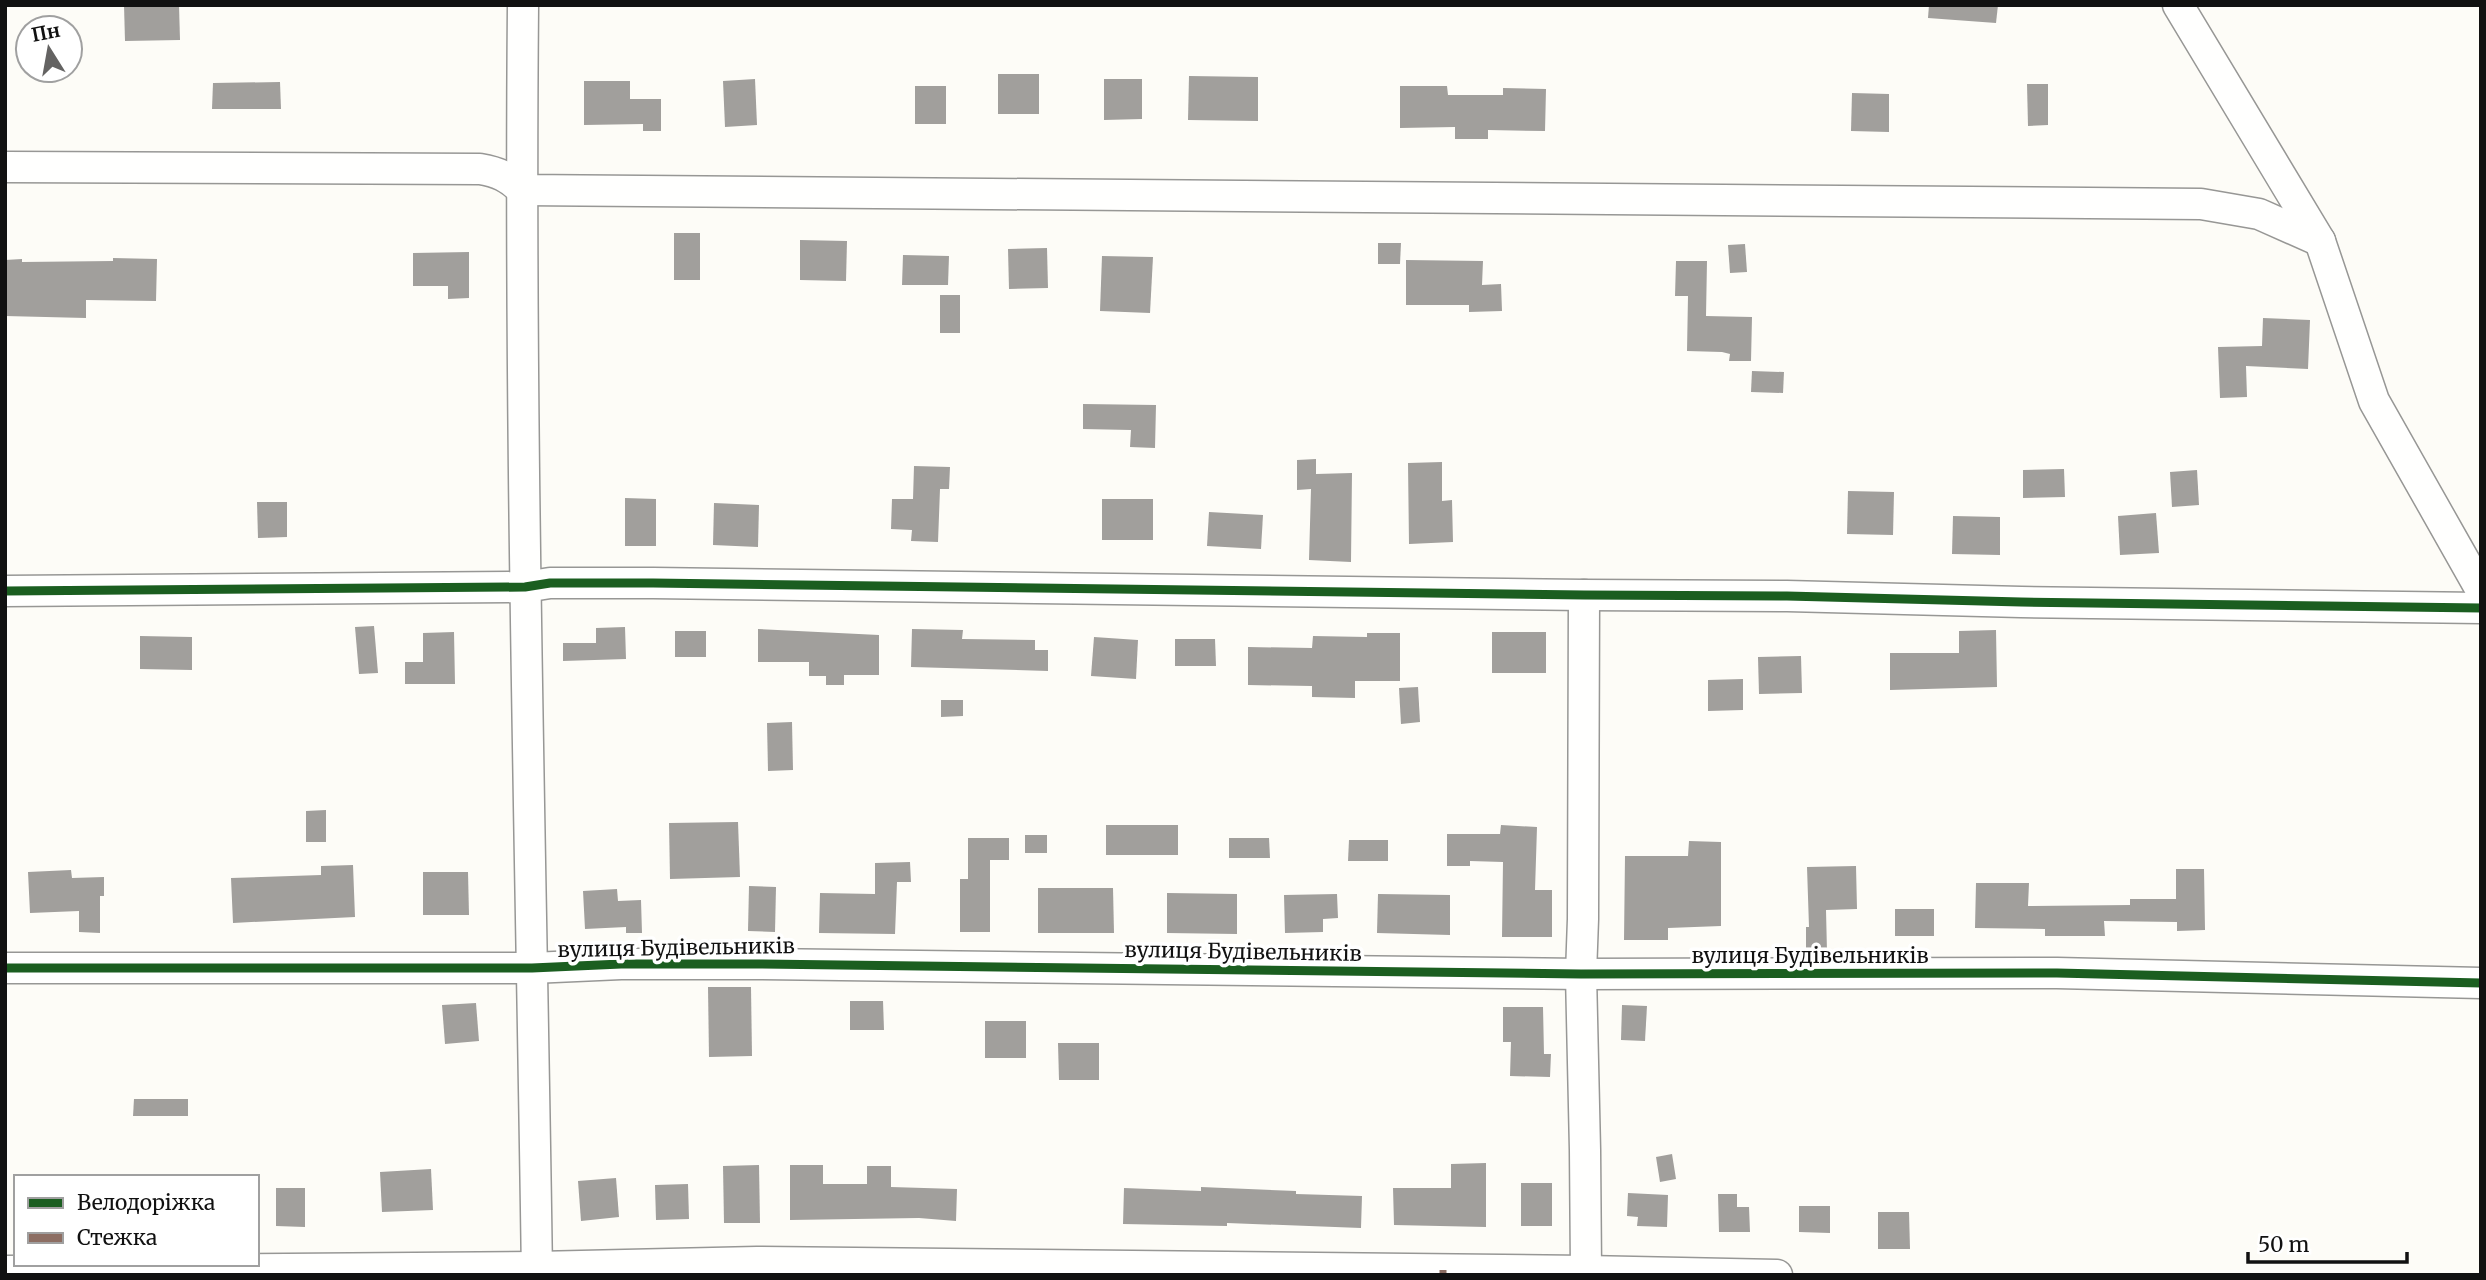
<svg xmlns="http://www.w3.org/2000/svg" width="2486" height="1280" font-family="Merriweather,serif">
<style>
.building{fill:#a19f9c}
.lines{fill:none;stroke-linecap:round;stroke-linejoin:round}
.minor-casing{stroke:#979795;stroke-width:33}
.minor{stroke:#fffffe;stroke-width:30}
.quiet{stroke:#8d6e63;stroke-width:7;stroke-dasharray:14 7;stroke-linecap:butt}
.cycleway-casing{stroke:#fff;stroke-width:13}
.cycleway{stroke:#1b5e20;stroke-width:9}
.labels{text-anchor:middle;stroke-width:7;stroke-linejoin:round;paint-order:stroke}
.street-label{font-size:21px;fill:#111;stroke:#fff}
</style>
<rect width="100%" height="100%" fill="#fdfcf7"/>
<g class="building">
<path d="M124 5H179L180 40 125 41Z"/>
<path d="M1929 5H1998L1996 23 1928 18Z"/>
<rect x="998" y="74" width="41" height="40"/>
<path d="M1189 76 1258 77V121L1188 120Z"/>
<path d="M755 79 757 125 725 127 723 81Z"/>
<path d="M1104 79H1142V119L1104 120Z"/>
<path d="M584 81H630V99H661V131H643V124L584 125Z"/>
<path d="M280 82 281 109H212L213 83Z"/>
<path d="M2027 84H2048V125L2028 126Z"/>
<rect x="915" y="86" width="31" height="38"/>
<path d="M1400 86H1447L1448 95H1503V88L1546 89 1545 131 1488 130V139H1455V127L1400 128Z"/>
<path d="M1852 93 1889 94V132L1851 131Z"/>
<rect x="674" y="233" width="26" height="47"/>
<path d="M800 240 847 241 846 281 800 280Z"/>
<path d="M1378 243H1401L1400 264H1378Z"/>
<path d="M1745 244 1747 272 1730 273 1728 245Z"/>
<path d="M1047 248 1048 288 1009 289 1008 249Z"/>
<path d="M469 252V298L448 299V286H413V253Z"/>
<path d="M903 255 949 256 948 285H902Z"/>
<path d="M1102 256 1153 257 1150 313 1100 311Z"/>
<path d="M113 258 157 259 156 301 86 300V318L5 316V260L22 259V262L113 261Z"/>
<path d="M1406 260 1483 261 1482 285 1501 284 1502 311 1469 312V305H1406Z"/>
<path d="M1676 261H1707L1706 316 1752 317 1751 361H1729L1730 354 1722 352 1687 351 1688 296H1675Z"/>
<rect x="940" y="295" width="20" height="38"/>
<path d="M2263 318 2310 320 2308 369 2246 366 2247 397 2220 398 2218 347 2262 346Z"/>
<path d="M1752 371 1784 372 1783 393 1751 392Z"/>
<path d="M1083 404 1156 405 1155 448 1130 447 1131 430 1083 429Z"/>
<path d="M1316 459V474L1352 473 1351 562 1309 560 1311 489 1297 490V460Z"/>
<path d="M1442 462V501L1452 500 1453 542 1409 544 1408 463Z"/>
<path d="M914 466 950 467 949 489H940L938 542 911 541 912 530 891 529 892 499H913Z"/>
<path d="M2064 469 2065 497 2023 498V470Z"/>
<path d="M2197 470 2199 505 2172 507 2170 472Z"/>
<path d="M1848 491 1894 492 1893 535 1847 534Z"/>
<path d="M625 498 656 499V546H625Z"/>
<rect x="1102" y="499" width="51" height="41"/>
<path d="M257 502H287V537L258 538Z"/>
<path d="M714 503 759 505 758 547 713 545Z"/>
<path d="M1209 512 1263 515 1261 549 1207 546Z"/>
<path d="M2156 513 2159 553 2120 555 2118 516Z"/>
<path d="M1953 516 2000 517V555L1952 554Z"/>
<path d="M374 626 378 673 359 674 355 627Z"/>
<path d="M625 627 626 659 563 661V643H596V628Z"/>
<path d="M758 629 879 635V675H844V685H826V676H809V662H758Z"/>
<path d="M912 629 963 630 962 639 1035 640V650H1048V671L911 667Z"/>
<path d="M1996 630 1997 687 1890 690V653H1959V631Z"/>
<rect x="675" y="631" width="31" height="26"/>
<path d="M454 632 455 684H405V662H423V633Z"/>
<rect x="1492" y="632" width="54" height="41"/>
<path d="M1367 633H1400V681H1355V698L1312 697V686L1248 685V647L1312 648 1313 636 1367 637Z"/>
<path d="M140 636 192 637V670L140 669Z"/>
<path d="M1094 637 1138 640 1136 679 1091 676Z"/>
<path d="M1175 639H1215L1216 666H1175Z"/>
<path d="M1801 656 1802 693 1759 694 1758 657Z"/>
<path d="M1743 679V710L1708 711V680Z"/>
<path d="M1418 687 1420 722 1401 724 1399 688Z"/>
<path d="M941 700H963V716L941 717Z"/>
<path d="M792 722 793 770 768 771 767 723Z"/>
<path d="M326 810V842H306V811Z"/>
<path d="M738 822 740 877 670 879 669 823Z"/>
<rect x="1106" y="825" width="72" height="30"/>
<path d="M1501 825 1537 827 1535 890H1552V937H1502L1503 862 1470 861V866H1447V834H1500Z"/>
<rect x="1025" y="835" width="22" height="18"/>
<path d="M968 838H1009V860H990V932H960V879H968Z"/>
<path d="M1229 838H1269L1270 858H1229Z"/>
<path d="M1349 840H1388V861H1348Z"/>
<path d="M1689 841 1721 842V926L1668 928V940H1624L1625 856H1688Z"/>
<path d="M910 862 911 882H897L895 934 819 933 820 893 875 894V863Z"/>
<path d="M353 865 355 917 233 923 231 878 321 875V866Z"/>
<path d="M1856 866 1857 909 1826 910 1827 952H1806V927H1809L1807 867Z"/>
<path d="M2176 869H2204L2205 930 2177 931V922L2104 921 2105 936H2045V929L1975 928 1976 883H2029L2028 906 2130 905V899H2176Z"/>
<path d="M71 870 72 878 104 877V896H100V933L79 932V911L30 913 28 872Z"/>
<path d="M423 872H468L469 915H423Z"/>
<path d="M749 886 776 887 775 932 748 931Z"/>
<path d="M1038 888H1113L1114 933H1038Z"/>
<path d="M617 889 618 901 641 900 642 933H626V927L585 929 583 891Z"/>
<path d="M1167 893 1237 894V934L1167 933Z"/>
<path d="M1337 894 1338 918 1323 919V932L1285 933 1284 895Z"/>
<path d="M1378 894 1450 895V935L1377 933Z"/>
<rect x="1895" y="909" width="39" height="27"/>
<path d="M708 987H751L752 1056 709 1057Z"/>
<path d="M850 1001H883L884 1030H850Z"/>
<path d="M476 1003 479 1041 445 1044 442 1005Z"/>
<path d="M1622 1005 1647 1006 1645 1041 1621 1040Z"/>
<path d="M1503 1007H1543L1544 1054H1551L1550 1077 1510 1076 1511 1042H1503Z"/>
<rect x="985" y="1021" width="41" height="37"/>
<path d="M1058 1043H1099V1080H1059Z"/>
<path d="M134 1099H188V1116H133Z"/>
<path d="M1672 1154 1676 1179 1660 1182 1656 1157Z"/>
<path d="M1486 1163V1227L1394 1225 1393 1188H1451V1164Z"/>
<path d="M759 1165 760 1223H724L723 1166Z"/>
<path d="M790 1165H823V1184H867V1166H891V1187L957 1189 956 1221 919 1218 790 1220Z"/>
<path d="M431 1169 433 1210 382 1212 380 1172Z"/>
<path d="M616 1178 619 1217 581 1221 578 1181Z"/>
<rect x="1521" y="1183" width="31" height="43"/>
<path d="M688 1184 689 1219 656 1220 655 1185Z"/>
<path d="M1201 1187 1296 1191V1194L1362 1196 1361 1228 1227 1223V1226L1123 1224 1124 1188 1201 1191Z"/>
<path d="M276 1188H305V1227L276 1226Z"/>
<path d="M1628 1193 1668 1195 1667 1227 1637 1226 1638 1217 1627 1216Z"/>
<path d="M1718 1194H1737V1207H1749L1750 1232H1719Z"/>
<path d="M1799 1206H1830V1233L1799 1232Z"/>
<path d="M1878 1212H1909L1910 1249H1878Z"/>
</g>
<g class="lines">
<g class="minor-casing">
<g id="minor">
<path d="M523 5C519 428 531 852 537 1275"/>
<path d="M2178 5 2320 241 2374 401 2481 590"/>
<path d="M5 167 480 169C498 172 509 177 522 190L2201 204 2259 214 2320 241"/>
<path d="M5 591 525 587 550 583H653L1584 595 1787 596 2021 602 2481 608"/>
<path d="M1584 595 1583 919 1581 974 1585 1150 1586 1271"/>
<path d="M5 968H532L621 964H754L1581 974 2057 973 2481 983"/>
<path d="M5 1271 537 1267 757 1262 1586 1271 1777 1275"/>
</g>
</g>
<use href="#minor" class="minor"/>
<path class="quiet" d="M1443 1275V1270"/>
<g class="cycleway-casing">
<g id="cycleway">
<path d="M5 591 525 587 550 583H653L1584 595 1787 596 2021 602 2481 608"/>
<path d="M5 968H532L621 964H754L1581 974 2057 973 2481 983"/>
</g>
</g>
<use href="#cycleway" class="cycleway"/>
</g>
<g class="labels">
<g class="street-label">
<text transform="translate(676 948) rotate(-1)" y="7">вулиця Будівельників</text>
<text transform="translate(1243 952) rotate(1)" y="7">вулиця Будівельників</text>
<text x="1810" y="963">вулиця Будівельників</text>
</g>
</g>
<rect width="2486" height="1280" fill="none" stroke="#111111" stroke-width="14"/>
<rect x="14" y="1175" width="245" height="91" fill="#ffffff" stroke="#a0a0a0" stroke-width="2"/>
<rect x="28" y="1198" width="35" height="10" fill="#1b5e20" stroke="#a0a0a0" stroke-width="2"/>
<text x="77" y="1210" font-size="21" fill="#111111">Велодоріжка</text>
<rect x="28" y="1233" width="35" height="10" fill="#8d6e63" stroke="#a0a0a0" stroke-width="2"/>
<text x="77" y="1245" font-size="21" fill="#111111">Стежка</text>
<g transform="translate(49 49) rotate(349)"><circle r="33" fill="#ffffff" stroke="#a0a0a0" stroke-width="2"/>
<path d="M0-5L12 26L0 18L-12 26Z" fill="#646362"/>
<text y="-10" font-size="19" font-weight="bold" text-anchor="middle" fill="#111111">Пн</text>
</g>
<path d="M2248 1252v10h159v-10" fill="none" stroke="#111111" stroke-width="3.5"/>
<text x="2258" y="1252" font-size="21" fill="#111111" stroke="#ffffff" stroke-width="5" paint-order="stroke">50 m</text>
</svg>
